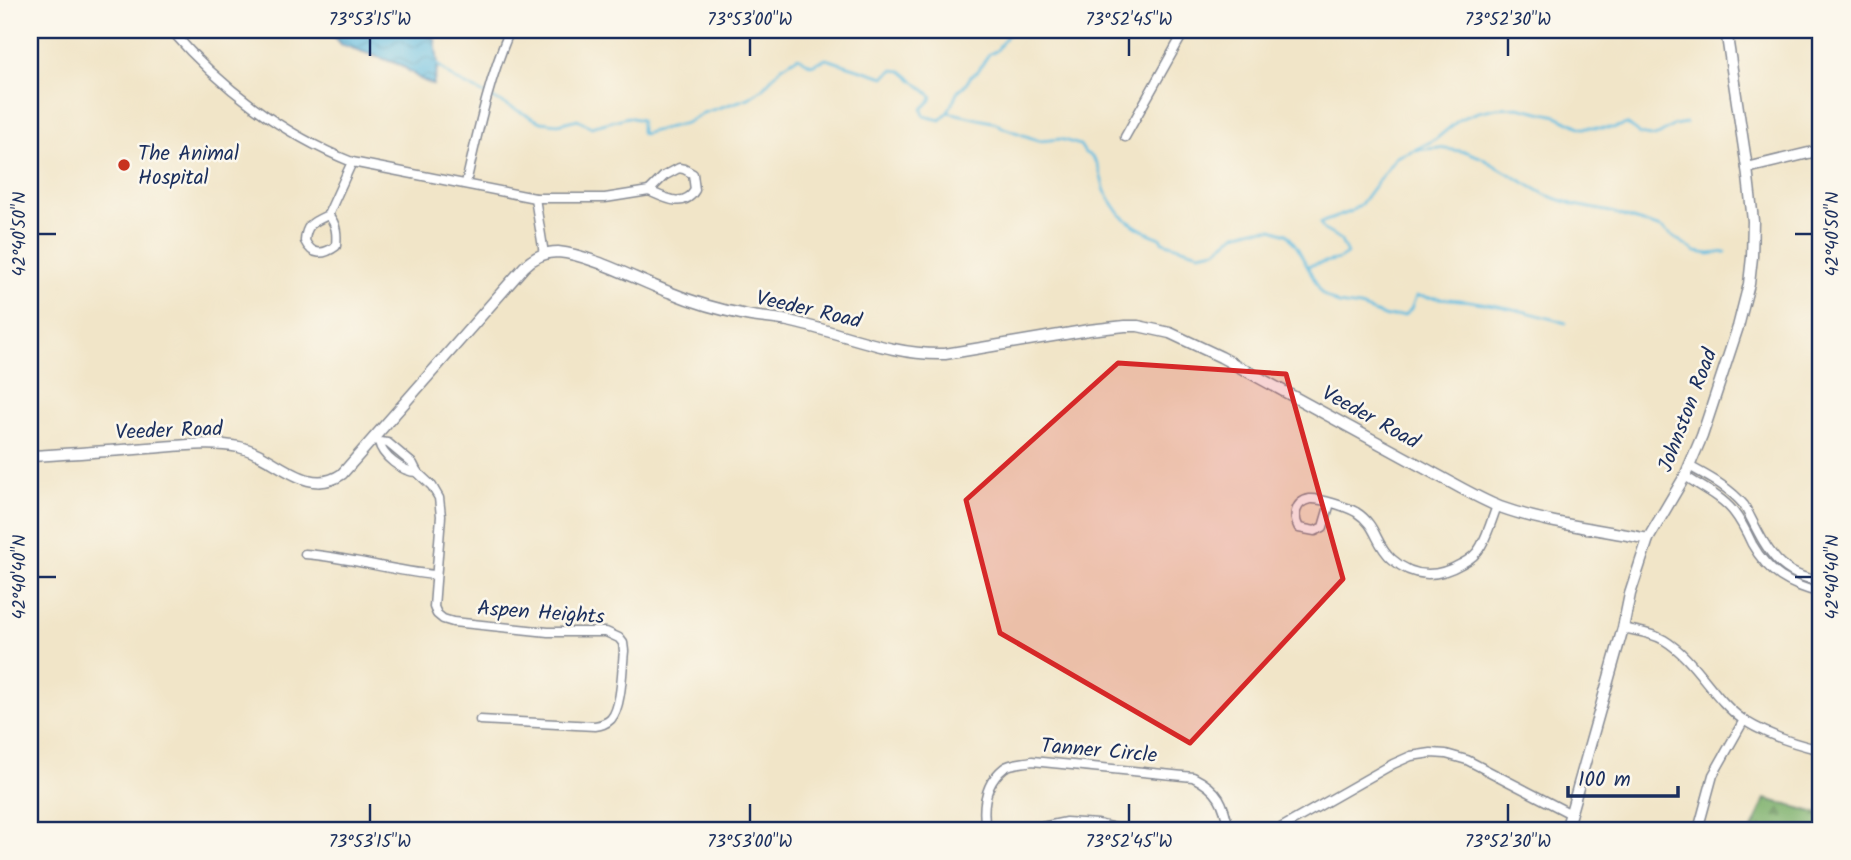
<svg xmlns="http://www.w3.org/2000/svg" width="1851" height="860" font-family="Kalam,sans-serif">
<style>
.forest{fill:url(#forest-firs);stroke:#4c7065;stroke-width:2}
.water{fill:url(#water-waves);stroke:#3e769f;stroke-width:2}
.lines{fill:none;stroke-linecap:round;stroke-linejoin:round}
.stream{stroke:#62bce0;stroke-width:2.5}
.minor-casing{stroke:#868a93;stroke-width:11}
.tertiary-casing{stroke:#868a93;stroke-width:13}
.minor{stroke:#fff;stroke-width:8}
.tertiary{stroke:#fff;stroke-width:10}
.marked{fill:#d62828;fill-opacity:0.2;stroke:#d62828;stroke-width:5;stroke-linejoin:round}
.ticks{fill:none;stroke:#1b2f5e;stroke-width:2.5}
.poi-dot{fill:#c8321e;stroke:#fbf7ec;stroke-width:2.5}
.labels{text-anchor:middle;stroke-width:5;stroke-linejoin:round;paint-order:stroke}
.poi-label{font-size:21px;fill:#1b2f5e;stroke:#fbf7ec;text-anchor:start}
.street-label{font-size:21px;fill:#1b2f5e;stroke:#fbf7ec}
.neatline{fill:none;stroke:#1b2f5e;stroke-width:2.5}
.ticks-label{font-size:18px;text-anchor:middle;fill:#1b2f5e}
</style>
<defs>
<pattern id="forest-firs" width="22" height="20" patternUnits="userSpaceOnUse" patternTransform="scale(1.75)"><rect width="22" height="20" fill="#7db06c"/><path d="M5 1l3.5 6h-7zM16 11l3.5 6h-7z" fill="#66905c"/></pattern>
<pattern id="water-waves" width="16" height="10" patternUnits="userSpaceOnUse" patternTransform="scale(1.75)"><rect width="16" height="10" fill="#62bce0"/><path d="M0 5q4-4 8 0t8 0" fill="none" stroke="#5099b9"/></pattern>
</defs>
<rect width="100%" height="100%" fill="#fbf7ec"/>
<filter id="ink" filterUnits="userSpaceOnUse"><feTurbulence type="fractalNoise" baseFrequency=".0143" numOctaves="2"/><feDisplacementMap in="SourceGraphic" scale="14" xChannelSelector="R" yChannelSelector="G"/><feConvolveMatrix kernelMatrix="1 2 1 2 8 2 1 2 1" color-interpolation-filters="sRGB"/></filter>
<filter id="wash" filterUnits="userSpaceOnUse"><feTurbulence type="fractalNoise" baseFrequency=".00686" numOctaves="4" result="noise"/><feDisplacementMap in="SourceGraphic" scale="28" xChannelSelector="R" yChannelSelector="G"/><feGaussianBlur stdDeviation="1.57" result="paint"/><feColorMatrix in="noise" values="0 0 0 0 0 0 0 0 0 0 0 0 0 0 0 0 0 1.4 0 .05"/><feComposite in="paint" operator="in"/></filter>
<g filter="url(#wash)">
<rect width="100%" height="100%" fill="#f1e5c8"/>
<path class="forest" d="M1765 799 1821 814V830H1752Z"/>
<path class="water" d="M328 30H416L435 39 438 65 433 85 420 79 401 65 340 44Z"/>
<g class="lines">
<g class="stream">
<path d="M436 63 454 79 541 122 558 124 578 119 591 127 628 117 641 120V132L642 134 686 123 703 113 749 98 762 89 782 67 798 57 811 65 826 59 884 77 893 70 902 71 932 96 931 100 922 109 924 116 940 120 948 112 958 91 966 84 971 76 978 71 989 54 997 50 1010 31 1013 30"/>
<path d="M948 112 996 123 1004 128 1040 141 1060 139 1080 145 1085 153C1100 157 1100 178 1105 191 1108 196 1117 210 1121 215 1131 225 1147 233 1160 238L1163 242 1199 253 1216 250 1236 234 1254 229H1272L1287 234 1297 247 1322 294 1338 304 1360 307 1387 317 1405 315 1411 309 1416 296C1434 298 1452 299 1470 301 1503 306 1534 313 1566 323"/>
<path d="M1416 149 1436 139 1460 119 1478 112 1496 108 1518 107 1557 116 1582 128H1613L1627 124 1640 134 1655 137 1674 125 1686 123"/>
<path d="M1307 266 1339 259 1347 254 1340 239 1324 230 1320 223 1350 212 1361 204 1396 157 1414 150 1438 148 1467 152 1480 157 1546 195 1575 205 1611 212 1661 228 1696 252 1710 254 1726 252"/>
</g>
</g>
</g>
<g filter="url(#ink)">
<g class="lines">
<g class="minor-casing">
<g id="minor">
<path d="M171 30C220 87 282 134 352 162L535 198H605L649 191"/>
<path d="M567 30H582"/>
<path d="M1125 137 1185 30"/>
<path d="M679 168 684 169 693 174 695 190C684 209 665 198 649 191L664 176Z"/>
<path d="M466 183C478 131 489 79 510 30"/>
<path d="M535 198 544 254"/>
<path d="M328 215C337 224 337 235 336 246 324 255 312 256 305 241 306 224 313 222 328 215L352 162"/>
<path d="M373 438 379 442 388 443 413 464 417 472 432 486 439 498 441 516 434 607 437 614 443 619 453 622 548 632H606L619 638 623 643 624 651C622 668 622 707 611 719 606 724 601 725 595 726L480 720"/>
<path d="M379 442C382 456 402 472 417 472"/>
<path d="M1689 466C1709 477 1729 487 1744 505 1764 542 1774 575 1821 581"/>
<path d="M1685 476C1701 487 1721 496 1733 511 1741 521 1747 533 1752 544 1769 574 1789 585 1821 593"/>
<path d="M1330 503 1323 527 1315 531 1299 528C1293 517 1294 502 1310 499 1320 498 1347 507 1356 512 1378 526 1374 543 1392 559 1413 578 1437 578 1461 564 1469 560 1477 554 1481 546 1488 534 1492 519 1497 506"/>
<path d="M305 554C349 557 391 571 435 575"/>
<path d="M1623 628C1636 631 1652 633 1664 640 1697 660 1713 700 1745 721 1769 736 1795 744 1821 750"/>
<path d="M986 830C982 807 984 784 1004 768 1010 763 1024 763 1032 761L1193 777C1219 790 1224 803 1229 830"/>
<path d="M1028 830 1066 822 1098 824 1125 830"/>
<path d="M1277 830 1393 764 1411 756 1431 753 1446 754 1467 760 1571 814"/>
<path d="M1698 830 1713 775 1744 720"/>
</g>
</g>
<g class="tertiary-casing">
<g id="tertiary">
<path d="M1747 168 1821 150"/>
<path d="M30 456C69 454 109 451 148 448 178 446 210 441 239 447 274 454 306 499 342 474L524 267C533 258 545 252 558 252 591 255 637 280 669 292 693 302 720 310 746 315 760 318 774 318 788 321 841 332 892 356 945 354L1089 330 1125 326H1138L1170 333 1221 357 1461 488C1474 495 1487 502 1500 507 1547 524 1599 529 1648 539"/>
<path d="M1566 830 1623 628 1630 594 1648 539 1685 476 1702 436 1738 327 1749 284 1752 257 1753 221 1747 168 1726 30"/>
</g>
</g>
<use href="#minor" class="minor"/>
<use href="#tertiary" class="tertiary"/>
</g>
</g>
<path class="marked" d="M1118 363 1286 374 1343 579 1190 743 1000 633 966 500Z"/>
<path class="ticks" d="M370 38V56M750 38V56M1129 38V56M1508 38V56M38 234H56M1795 234H1812M38 577H56M1795 577H1812M370 804V822M750 804V822M1129 804V822M1508 804V822"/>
<circle class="poi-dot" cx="124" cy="165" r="7"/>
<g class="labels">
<g class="poi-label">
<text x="138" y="160">The Animal<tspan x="138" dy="24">Hospital</tspan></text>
</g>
<g class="street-label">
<text transform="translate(809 309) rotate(13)" y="7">Veeder Road</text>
<text transform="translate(1687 410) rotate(-69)" y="7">Johnston Road</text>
<text transform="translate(1371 417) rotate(29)" y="7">Veeder Road</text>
<text transform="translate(169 430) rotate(-2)" y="7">Veeder Road</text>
<text transform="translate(541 612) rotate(4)" y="7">Aspen Heights</text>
<text transform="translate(1099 750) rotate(5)" y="7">Tanner Circle</text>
</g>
</g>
<rect width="1851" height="860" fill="none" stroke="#fbf7ec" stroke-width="77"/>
<path d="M1568 786v10h110v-10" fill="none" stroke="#1b2f5e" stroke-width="3.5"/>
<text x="1578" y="786" font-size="21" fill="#1b2f5e" stroke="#fbf7ec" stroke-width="5" paint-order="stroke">100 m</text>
<rect x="38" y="38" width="1774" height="784" class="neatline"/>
<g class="ticks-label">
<text x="370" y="25">73°53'15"W</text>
<text x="750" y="25">73°53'00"W</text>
<text x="1129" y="25">73°52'45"W</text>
<text x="1508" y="25">73°52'30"W</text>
<text transform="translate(19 234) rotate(-90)" y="6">42°40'50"N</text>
<text transform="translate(1832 234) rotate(-90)" y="6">42°40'50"N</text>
<text transform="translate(19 577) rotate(-90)" y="6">42°40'40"N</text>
<text transform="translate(1832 577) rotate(-90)" y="6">42°40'40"N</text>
<text x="370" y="847">73°53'15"W</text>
<text x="750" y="847">73°53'00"W</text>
<text x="1129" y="847">73°52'45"W</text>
<text x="1508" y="847">73°52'30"W</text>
</g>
</svg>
